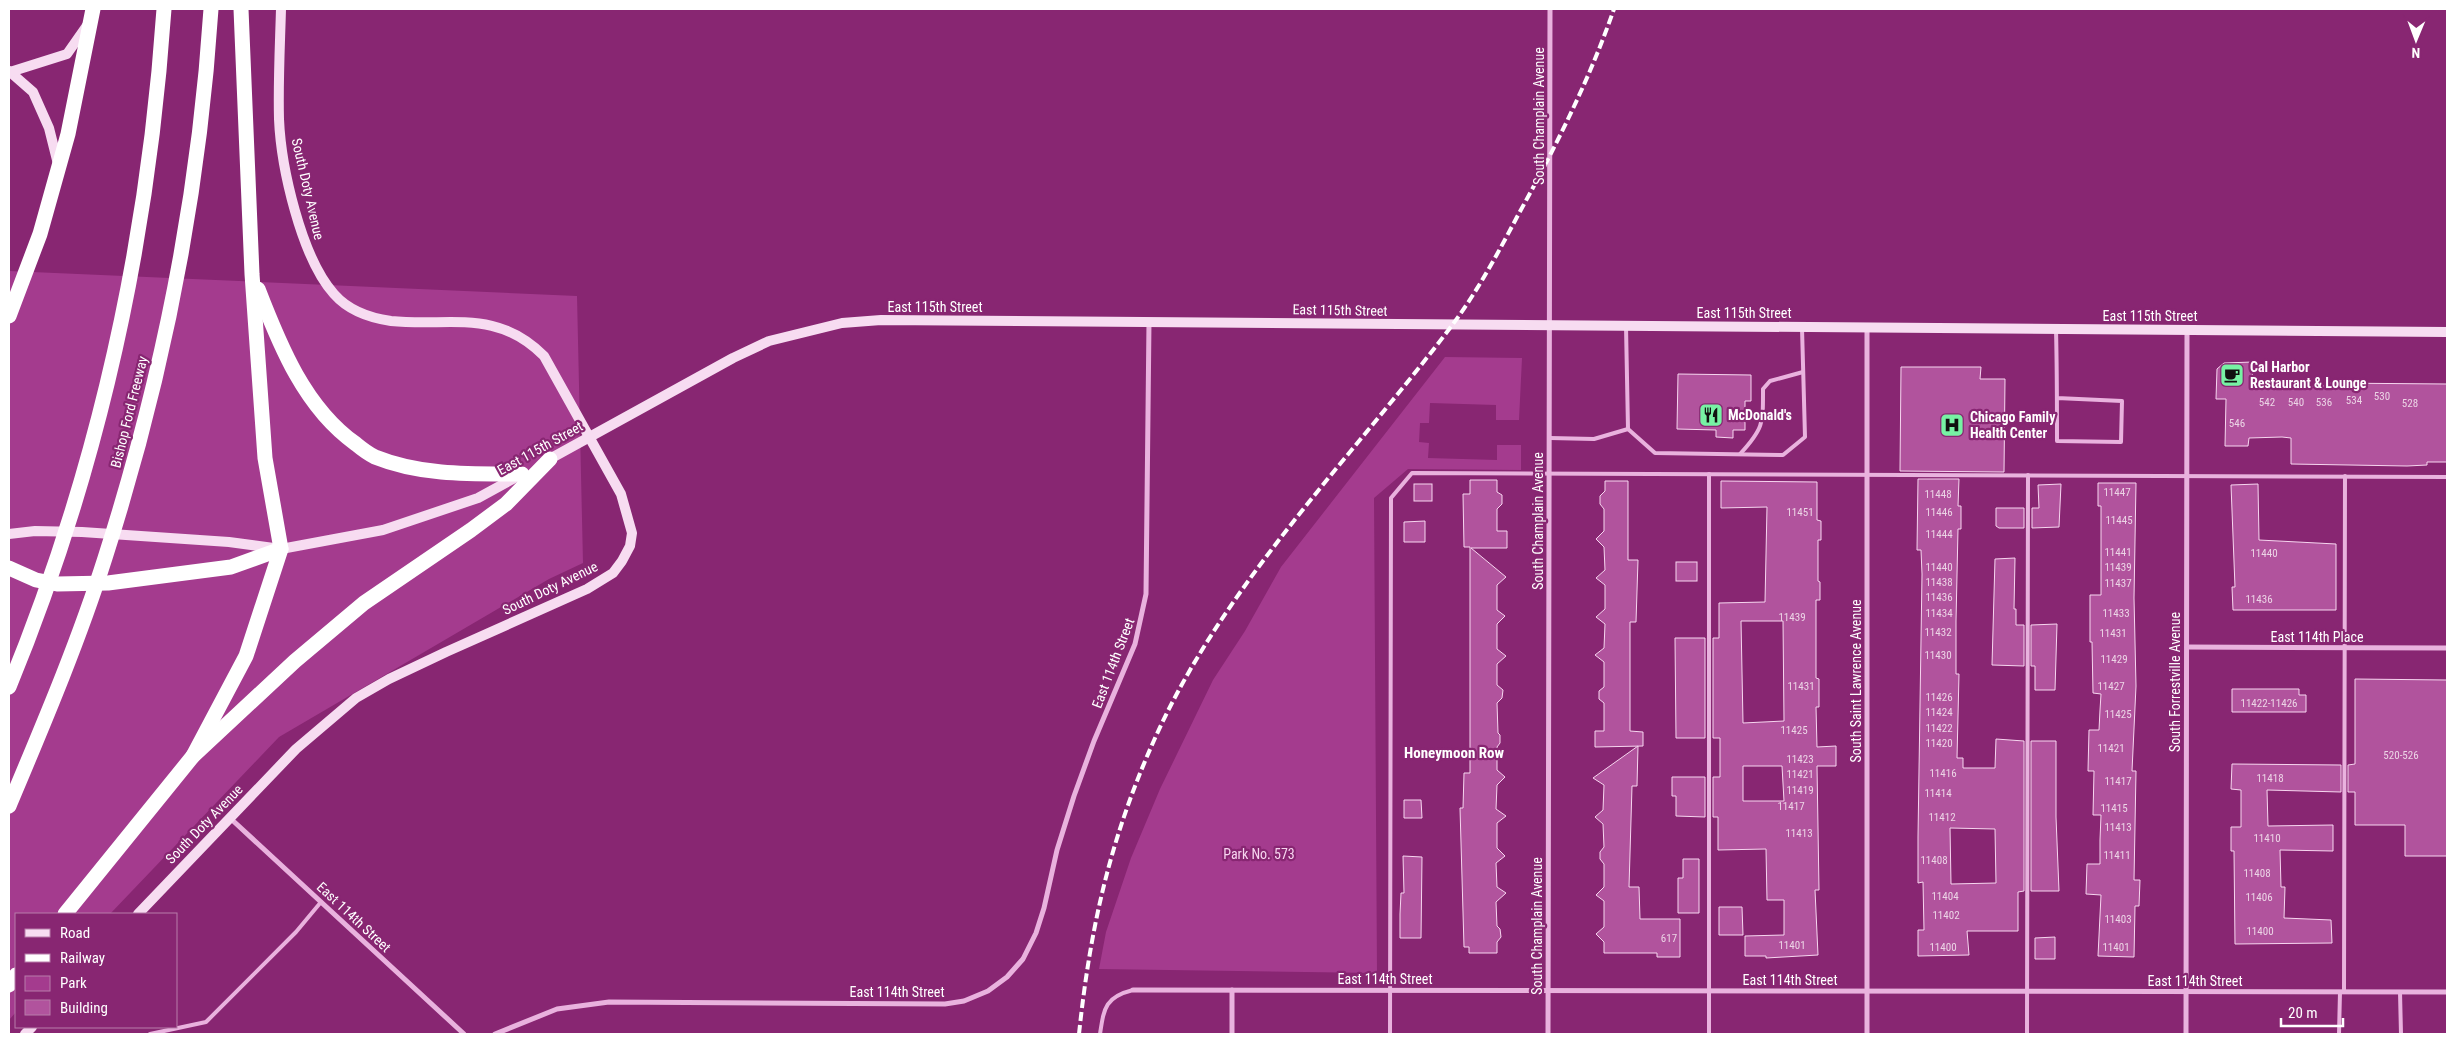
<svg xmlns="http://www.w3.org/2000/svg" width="2456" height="1043" font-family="'Roboto Condensed',sans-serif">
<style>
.green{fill:#a43b8e}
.building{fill:#b1539d;stroke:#f7d6f0;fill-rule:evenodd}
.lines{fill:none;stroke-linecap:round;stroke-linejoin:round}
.lane{stroke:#e9b2de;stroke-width:4}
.street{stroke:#e9b2de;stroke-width:5}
.secondary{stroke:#f7dcf1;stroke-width:10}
.highway{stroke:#fff;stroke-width:15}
.rail{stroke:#fff;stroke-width:4;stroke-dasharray:9 4;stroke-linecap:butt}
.labels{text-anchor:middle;stroke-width:4.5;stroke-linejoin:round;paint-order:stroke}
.number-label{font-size:11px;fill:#ecd4e6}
.street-label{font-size:14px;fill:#fff;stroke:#882672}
.poi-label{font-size:14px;font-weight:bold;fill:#fff;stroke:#882672;text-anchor:start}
.park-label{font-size:14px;fill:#f7d6f0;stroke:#882672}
.neighbourhood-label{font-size:15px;font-weight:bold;fill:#fff;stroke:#882672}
</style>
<rect width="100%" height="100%" fill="#882672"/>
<g class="green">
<path d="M9 271 577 296 583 563 549 579 279 737 110 914H16V1012L9 1020Z"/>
<path d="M1445 357 1522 358 1519 420H1496V405L1430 403 1429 423H1420L1419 442 1429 443 1428 458 1497 460V445H1521V470L1408 469 1374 498 1377 973 1099 969 1106 932 1131 858 1160 789 1213 680 1245 631 1281 567Z"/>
</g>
<g class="building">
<path d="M2253 362 2252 382H2266V387L2328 386V383L2447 384V462H2427V465L2407 466 2291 464V438L2282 437 2249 438 2248 446H2225L2226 399H2216L2217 369 2224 363Z"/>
<path d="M1901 367H1981L1980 379H2005L2004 472 1900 471Z"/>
<path d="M1678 374 1751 375V401H1745V430H1733V438L1716 437V430L1677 429Z"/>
<path d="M1918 479H1959L1958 506H1961V529H1958L1956 621V674H1959L1957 758H1963V768H1995L1996 739 2024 741V891L2018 892V931H1967L1969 955 1918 956V930H1924L1923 882 1918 883V837L1922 574 1921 550H1917ZM1950 828 1995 829 1996 883 1951 884Z"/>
<path d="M1470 480H1497V492L1502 495V504L1497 509V531H1507V548H1471L1506 577 1497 585V610L1505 616 1497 624V649L1506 656 1497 664V685L1503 690 1502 698 1497 703 1498 733 1500 735V743L1497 747V770L1505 777 1497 785 1496 809 1506 816 1497 823V848L1505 856 1496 863 1497 887 1506 893 1496 902 1497 926 1500 929 1501 937 1497 942V953H1469V947H1464L1460 808H1463L1464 773H1470V547H1464L1463 494H1470Z"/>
<path d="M1605 481H1628V560H1638L1636 622H1630V731L1643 732V746L1595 747V731H1604V703L1599 699V691L1604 687V662L1595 655 1604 648 1605 624 1596 617 1605 609V585L1596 578 1605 570 1604 547 1596 539 1604 531V509L1600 504V496L1605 491Z"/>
<path d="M1721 481 1817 482V520L1821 521V540H1818V581L1820 582V600H1816V678L1819 679V707H1816L1817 747 1836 746V766H1817L1819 890H1815L1818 955 1766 958V956H1745V936L1784 935V900H1767L1766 849 1718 850V817H1713V777H1720V738H1713V638H1719V603L1765 602 1767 507 1721 508ZM1741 621H1783L1784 721 1743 723ZM1743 766H1782L1784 801H1743Z"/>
<path d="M2098 483H2136L2134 598 2136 686 2132 771H2136L2134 880H2140L2139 906H2135L2134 957 2098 956 2101 895 2086 894 2087 864H2100V840L2101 815H2093L2094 771H2088L2089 730H2099L2100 710 2101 694 2093 693 2092 642H2090V595H2101V506H2098Z"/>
<rect x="1414" y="484" width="18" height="17"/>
<path d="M2061 484 2059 527 2032 528V508H2039L2038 485Z"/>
<path d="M2258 484 2259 540 2336 544V610H2233L2232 587H2235L2231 485Z"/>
<path d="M1996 508H2024V528H1999L1996 526Z"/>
<path d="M1425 521V542H1404V522Z"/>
<path d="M2015 558 2014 609H2016V625H2024V666L1992 665 1995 559Z"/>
<rect x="1676" y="562" width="21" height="19"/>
<path d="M2057 624 2055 690H2035V666H2031V625Z"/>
<path d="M1675 638H1705V738H1676Z"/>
<path d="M2355 679 2447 680V856H2405V825H2355V792H2348V765L2355 764Z"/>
<path d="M2232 689H2299V695H2306V712H2232Z"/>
<path d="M2031 741H2056V817L2059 891H2031Z"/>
<path d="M1638 746 1637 786H1632L1629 887H1639L1640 919H1680V957H1657V953H1604V942L1596 934 1604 927V901L1596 895 1604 887V864L1600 859V852L1604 847 1603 824 1595 817 1603 810 1604 785 1593 778Z"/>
<path d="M2232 764 2341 765V792L2267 790 2268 826 2333 825V851L2280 850 2281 887H2285L2284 918 2331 920 2332 943 2235 944 2234 851H2231V827H2241V790L2231 789Z"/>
<path d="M1672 777H1705V817L1676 816V796H1672Z"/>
<path d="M1404 800H1421L1422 818H1404Z"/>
<path d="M1403 856 1422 857 1421 938H1400V914L1401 893H1404Z"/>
<path d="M1683 859H1699V913H1678V878H1683Z"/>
<path d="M1719 907H1742L1743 935H1719Z"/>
<path d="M2055 937V959H2035V938Z"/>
</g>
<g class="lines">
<g class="lane">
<path d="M1626 326 1628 429 1655 453 1783 455 1805 437 1802 328"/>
<path d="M2056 330C2057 367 2057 404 2057 441L2121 442 2122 401 2057 398"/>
<path d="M1550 438 1594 439 1628 429"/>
<path d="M1740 454C1764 428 1763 423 1763 389L1770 381 1803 372"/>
<path d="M2344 992 2345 476"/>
<path d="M2400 992 2401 1034"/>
<path d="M150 1034 206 1022 296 932 321 902"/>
<path d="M1100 1034C1104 1008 1105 997 1133 990"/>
<path d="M1390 1034 1391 498 1412 473 2447 477"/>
<path d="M1709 1034V474"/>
<path d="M2027 1034 2028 475"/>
<path d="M2339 1034 2340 992"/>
</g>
<g class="street">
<path d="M2187 647 2447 648"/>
<path d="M230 818 464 1034"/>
<path d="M1133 990 2447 992"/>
<path d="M495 1034 557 1009 609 1002 945 1004 964 1001 988 991 1007 977 1023 959 1036 933 1044 908 1057 850 1074 796 1094 741 1135 644 1146 594 1149 322"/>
<path d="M1232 1034V990"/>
<path d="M1548 1034 1550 9"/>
<path d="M1867 1034V327"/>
<path d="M2186 1034 2187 330"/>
</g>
<g class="secondary">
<path d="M9 71 33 92 49 128 58 164"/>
<path d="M10 72 67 54 88 24"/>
<path d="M546 461 733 358 769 341 842 323 881 320 2447 332"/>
<path d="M9 534 35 531 82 532 229 542 281 549 383 530 478 498 520 475"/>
<path d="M138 914 296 749 356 698 389 679 446 652 587 589 613 573 622 561 630 546 632 533 621 494 544 356C496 308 450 327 391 321 370 318 348 310 334 294 301 257 281 167 279 119 278 82 280 45 281 9"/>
<path d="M25 1034 32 1027"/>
</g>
<g class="highway">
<path d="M258 289C280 346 305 408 356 444 362 449 369 454 375 457 422 476 473 474 522 474"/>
<path d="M9 316 40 234 68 134 93 9"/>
<path d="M9 568 36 580 57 584 108 583 231 567 281 549"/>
<path d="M9 687C99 468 148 245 164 9"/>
<path d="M193 756 246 656 281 549 265 458 252 274 241 9"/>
<path d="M9 806C43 725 78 643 105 558 162 380 199 196 211 9"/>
<path d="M65 914 193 756 295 661 364 603 471 530 506 504 550 459"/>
<path d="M9 985 16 975"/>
</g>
<path class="rail" d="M1079 1034C1091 920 1113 827 1162 723 1233 575 1352 457 1450 328 1476 294 1497 255 1517 217 1554 150 1589 81 1614 9"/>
</g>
<defs>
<g id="cafe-square" transform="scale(1.25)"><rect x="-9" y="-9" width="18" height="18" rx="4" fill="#77f2a4" stroke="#882672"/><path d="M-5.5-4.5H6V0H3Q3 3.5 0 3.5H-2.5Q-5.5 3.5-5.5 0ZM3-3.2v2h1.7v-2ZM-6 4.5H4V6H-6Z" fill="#111"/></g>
<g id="restaurant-square" transform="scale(1.25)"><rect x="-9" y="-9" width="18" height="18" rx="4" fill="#77f2a4" stroke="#882672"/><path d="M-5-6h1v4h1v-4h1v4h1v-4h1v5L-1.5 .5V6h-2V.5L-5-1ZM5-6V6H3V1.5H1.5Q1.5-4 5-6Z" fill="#111"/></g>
<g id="hospital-square" transform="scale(1.25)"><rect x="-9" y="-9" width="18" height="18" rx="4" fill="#77f2a4" stroke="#882672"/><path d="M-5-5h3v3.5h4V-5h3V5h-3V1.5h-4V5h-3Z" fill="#111"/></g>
</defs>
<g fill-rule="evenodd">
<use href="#cafe-square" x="2232" y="375"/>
<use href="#restaurant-square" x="1711" y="415"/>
<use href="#hospital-square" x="1952" y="425"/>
</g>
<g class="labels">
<g class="number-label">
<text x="2382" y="400">530</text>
<text x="2354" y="404">534</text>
<text x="2267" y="406">542</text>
<text x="2296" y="406">540</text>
<text x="2324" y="406">536</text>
<text x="2410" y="407">528</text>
<text x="2237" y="427">546</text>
<text x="2117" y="496">11447</text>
<text x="1938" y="498">11448</text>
<text x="1800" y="516">11451</text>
<text x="1939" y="516">11446</text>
<text x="2119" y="524">11445</text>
<text x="1939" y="538">11444</text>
<text x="2118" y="556">11441</text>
<text x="2264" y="557">11440</text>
<text x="1939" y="571">11440</text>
<text x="2118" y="571">11439</text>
<text x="1939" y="586">11438</text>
<text x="2118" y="587">11437</text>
<text x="1939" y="601">11436</text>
<text x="2259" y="603">11436</text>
<text x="1939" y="617">11434</text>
<text x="2116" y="617">11433</text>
<text x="1792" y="621">11439</text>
<text x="1938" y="636">11432</text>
<text x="2113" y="637">11431</text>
<text x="1938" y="659">11430</text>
<text x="2114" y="663">11429</text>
<text x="1801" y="690">11431</text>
<text x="2111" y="690">11427</text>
<text x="1939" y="701">11426</text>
<text x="2269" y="707">11422-11426</text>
<text x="1939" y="716">11424</text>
<text x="2118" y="718">11425</text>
<text x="1939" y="732">11422</text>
<text x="1794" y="734">11425</text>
<text x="1939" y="747">11420</text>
<text x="2111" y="752">11421</text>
<text x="2401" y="759">520-526</text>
<text x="1800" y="763">11423</text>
<text x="1943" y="777">11416</text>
<text x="1800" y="778">11421</text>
<text x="2270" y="782">11418</text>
<text x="2118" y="785">11417</text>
<text x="1800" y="794">11419</text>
<text x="1938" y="797">11414</text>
<text x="1791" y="810">11417</text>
<text x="2114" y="812">11415</text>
<text x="1942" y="821">11412</text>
<text x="2118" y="831">11413</text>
<text x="1799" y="837">11413</text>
<text x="2267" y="842">11410</text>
<text x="2117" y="859">11411</text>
<text x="1934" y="864">11408</text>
<text x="2257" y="877">11408</text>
<text x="1945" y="900">11404</text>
<text x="2259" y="901">11406</text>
<text x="1946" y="919">11402</text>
<text x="2118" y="923">11403</text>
<text x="2260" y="935">11400</text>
<text x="1669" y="942">617</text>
<text x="1792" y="949">11401</text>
<text x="1943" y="951">11400</text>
<text x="2116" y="951">11401</text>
</g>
<g class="street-label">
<text transform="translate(1539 116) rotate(-90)" y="5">South Champlain Avenue</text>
<text transform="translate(308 189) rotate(77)" y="5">South Doty Avenue</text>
<text x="935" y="312">East 115th Street</text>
<text transform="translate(1340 310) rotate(1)" y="5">East 115th Street</text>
<text x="1744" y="318">East 115th Street</text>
<text x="2150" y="321">East 115th Street</text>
<text transform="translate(129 412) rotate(-76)" y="5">Bishop Ford Freeway</text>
<text transform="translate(540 448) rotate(-29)" y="5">East 115th Street</text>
<text transform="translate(1538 521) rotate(-90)" y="5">South Champlain Avenue</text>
<text transform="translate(550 588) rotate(-26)" y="5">South Doty Avenue</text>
<text x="2317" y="642">East 114th Place</text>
<text transform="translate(1113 663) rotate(-69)" y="5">East 114th Street</text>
<text transform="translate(1856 681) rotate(-90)" y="5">South Saint Lawrence Avenue</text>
<text transform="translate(2175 682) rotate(-90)" y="5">South Forrestville Avenue</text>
<text transform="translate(204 824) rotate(-46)" y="5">South Doty Avenue</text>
<text transform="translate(354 917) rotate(43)" y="5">East 114th Street</text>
<text transform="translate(1537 926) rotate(-90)" y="5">South Champlain Avenue</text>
<text x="1385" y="984">East 114th Street</text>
<text x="1790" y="985">East 114th Street</text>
<text x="2195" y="986">East 114th Street</text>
<text x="897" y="997">East 114th Street</text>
</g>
<g class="poi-label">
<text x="2250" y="372">Cal Harbor<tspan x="2250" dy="16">Restaurant &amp; Lounge</tspan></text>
<text x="1728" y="420">McDonald's</text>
<text x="1970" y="422">Chicago Family<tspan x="1970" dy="16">Health Center</tspan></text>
</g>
<g class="park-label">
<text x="1259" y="859">Park No. 573</text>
</g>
<g class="neighbourhood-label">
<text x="1454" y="758">Honeymoon Row</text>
</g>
</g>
<rect width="2456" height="1043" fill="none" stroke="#ffffff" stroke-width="20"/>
<rect x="15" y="913" width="162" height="115" fill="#882672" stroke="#b87daa"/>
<rect x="25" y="929" width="25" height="8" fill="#f7dcf1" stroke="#b87daa"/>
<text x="60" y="938" font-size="15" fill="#ffffff">Road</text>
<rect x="25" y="954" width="25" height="8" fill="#ffffff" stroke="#b87daa"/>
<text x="60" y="963" font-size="15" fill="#ffffff">Railway</text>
<rect x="25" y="976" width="25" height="15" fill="#a43b8e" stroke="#b87daa"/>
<text x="60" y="988" font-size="15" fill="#ffffff">Park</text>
<rect x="25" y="1000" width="25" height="15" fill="#b1539d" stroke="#b87daa"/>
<text x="60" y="1013" font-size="15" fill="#ffffff">Building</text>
<g transform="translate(2416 40) rotate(181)" stroke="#882672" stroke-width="4" paint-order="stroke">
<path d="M0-4L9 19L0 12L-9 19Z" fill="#ffffff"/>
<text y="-8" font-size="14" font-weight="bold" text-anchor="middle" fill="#ffffff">N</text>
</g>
<path d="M2281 1018v8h62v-8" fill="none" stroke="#ffffff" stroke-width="2.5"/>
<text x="2288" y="1018" font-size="15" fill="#ffffff" stroke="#882672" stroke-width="4" paint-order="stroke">20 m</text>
</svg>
